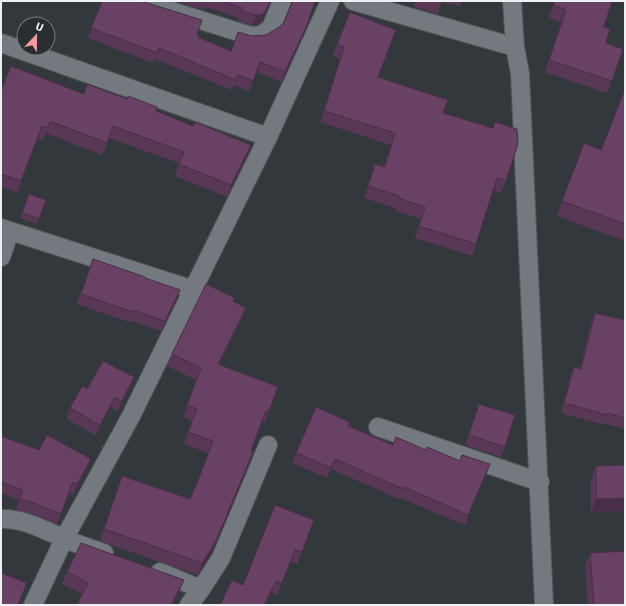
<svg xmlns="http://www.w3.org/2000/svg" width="626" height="606" font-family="Signika,sans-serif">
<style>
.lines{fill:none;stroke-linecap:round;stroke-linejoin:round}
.street-casing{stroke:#515659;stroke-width:20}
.street{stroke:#73797e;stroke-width:18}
.wall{fill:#593857}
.shaded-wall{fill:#492e47}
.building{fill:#684165;stroke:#492e47}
</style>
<rect width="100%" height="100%" fill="#33383c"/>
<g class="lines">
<g class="street-casing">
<g id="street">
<path d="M140 1 251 36 261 35 271 28 282 1"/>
<path d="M353 1 515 47"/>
<path d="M512 1 515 47 520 73 544 605"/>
<path d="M1 43 268 137"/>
<path d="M1 228 194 290"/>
<path d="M1 257 10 231"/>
<path d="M378 427 540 482"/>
<path d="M1 519C23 518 44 530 63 538 76 544 90 548 104 553"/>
<path d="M160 572 201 589 189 605"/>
<path d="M201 589 221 558 268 445"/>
<path d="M33 605 64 539 131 416 268 137 330 1"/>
</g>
</g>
<use href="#street" class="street"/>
</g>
<g class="wall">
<path d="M102 1 197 34 198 37 231 51 252 36 266 35 281 26 284 22 292 4V1H315L303 35 282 82 257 72 249 91 234 85 232 90 155 59 153 63 88 38Z"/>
<path d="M175 1H271L262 21 257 25H252L238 21 239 18 206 7 205 10Z"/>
<path d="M416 1H462L460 6 442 2 438 14 414 7Z"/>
<path d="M555 1 604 27 606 43 623 49 607 93 545 72 561 22 549 18Z"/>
<path d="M392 42 378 78 443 113 506 181 501 193 493 190 472 256 415 238 421 219 394 210 395 208 364 198 375 164 384 166 391 145 320 122 340 59 333 56 337 44Z"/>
<path d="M625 89V241L557 216 584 143 601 150Z"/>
<path d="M1 91 84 94 156 111 193 126 251 145 247 156 227 197 175 176 179 163 109 138 102 155 46 133 43 140 38 138 17 193 1 187Z"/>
<path d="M29 194 46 200 37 224 20 218Z"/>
<path d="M93 259 145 278 180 290 176 301 161 331 130 321 129 322 77 304Z"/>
<path d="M235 298 233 301 241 320 219 365 278 387 264 423 262 422 251 451 253 452 249 464 212 553 198 575 100 541 118 488 190 499 197 483 208 453 184 444 192 421 183 417 196 380 167 366 172 354Z"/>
<path d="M595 313 624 383 625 384V429L604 423V425L561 413 570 377 574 367 580 369 591 323Z"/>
<path d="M134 377 130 388 118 411 111 407 96 435 66 419 70 408 87 389Z"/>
<path d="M479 404 505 447 501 457 465 445Z"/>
<path d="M349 427 393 445 426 450 460 461 490 464 465 525 400 498 399 499 331 469 327 478 292 463 296 453Z"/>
<path d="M1 436 87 470 73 495 69 492 57 524 29 513 16 510 19 500 1 493Z"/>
<path d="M625 465V511L591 512V480L596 466Z"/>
<path d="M310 532 297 564 290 561 277 595 271 592 243 585Z"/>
<path d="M590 553 625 605H588L585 566Z"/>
<path d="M67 572 179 592 82 594 62 584Z"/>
</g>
<g class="shaded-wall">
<path d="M270 1 262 21 257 25H252L256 15Z"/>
<path d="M307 25 303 35 282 82 285 72Z"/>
<path d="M251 145 247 156 227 197 231 185Z"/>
<path d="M180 290 176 301 161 331 165 321Z"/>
<path d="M246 308 241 320 213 377 218 364Z"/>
<path d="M134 377 130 388 118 411 122 401Z"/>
<path d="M115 397 111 407 96 435 100 425Z"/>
<path d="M253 452 249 464 212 553 198 575 202 563Z"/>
<path d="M91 459 87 470 73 495 77 484Z"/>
<path d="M490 464 486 475 465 525 468 515Z"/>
<path d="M625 498V511L591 512 596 499Z"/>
<path d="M184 580 179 592 173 605H171Z"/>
<path d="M276 581 271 592 265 605H264Z"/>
</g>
<g class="building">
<path d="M102 1H141L202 20 197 34 199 35 198 37 231 51 238 32 252 36 266 35 281 26 284 22 293 1H315L307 25 285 72 260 62 253 81 238 75 236 80 159 48 157 53 91 28Z"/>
<path d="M222 1H270L266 11 261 15H256L242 11V8Z"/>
<path d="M555 1H612L604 27 610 29 606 43 623 49 612 81 549 60 566 10 553 5Z"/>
<path d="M350 12 396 30 378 77 448 100 443 113 493 128 495 122 517 129 518 144 506 181 497 178 476 244 419 226 425 207 398 198 399 196 368 186 375 164 385 167 395 133 324 111 344 47 337 44Z"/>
<path d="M11 66 84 94 87 84 127 99 128 96 157 107 156 111 193 126 195 122 251 145 231 185 179 164 184 152 113 126 107 143 50 121 47 128 42 126 21 181 1 174V91Z"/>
<path d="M625 89V224L562 201 584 143 601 150Z"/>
<path d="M29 194 46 200 39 219 22 213Z"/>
<path d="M93 259 145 277V278L180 290 165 321 133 310V312L81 294Z"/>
<path d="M206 284 235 298 233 301 246 308 218 364 278 387 269 411 266 410 251 451 253 452 216 541 202 563 104 529 122 476 190 499 197 483 213 441 188 432 197 409 187 405 201 368 172 354Z"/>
<path d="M595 313 625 320V379L624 383 625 384V418L608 413 607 415 564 403 574 367 581 369Z"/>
<path d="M103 361 134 377 122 401 115 397 100 425 70 408 82 386 87 389Z"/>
<path d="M479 404 515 415 505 447 469 435Z"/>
<path d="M316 407 350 422 348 426 393 445 396 437 426 450 427 447 460 461 462 455 490 464 468 515 404 487 403 489 335 459 331 468 296 453Z"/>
<path d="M47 435 91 459 77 484 73 482 61 514 33 503 20 499 23 490 1 482V436L39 450Z"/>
<path d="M625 465V498L596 499V466Z"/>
<path d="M275 505 314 520 302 552 295 550 282 583 276 581 264 605H220L232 580 243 585Z"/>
<path d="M81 543 184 580 172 603 175 605H77L88 583 67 572Z"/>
<path d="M625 551V605H594L590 553Z"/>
<path d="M1 573 27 583 18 605H1Z"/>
</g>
<rect width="626" height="606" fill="none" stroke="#eef1f4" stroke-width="4"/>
<g transform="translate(36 36) rotate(22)"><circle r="19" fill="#292e32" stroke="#787c80"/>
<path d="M0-3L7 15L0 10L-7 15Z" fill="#f59b9b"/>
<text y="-6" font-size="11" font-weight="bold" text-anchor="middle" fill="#eef1f4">U</text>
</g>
</svg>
